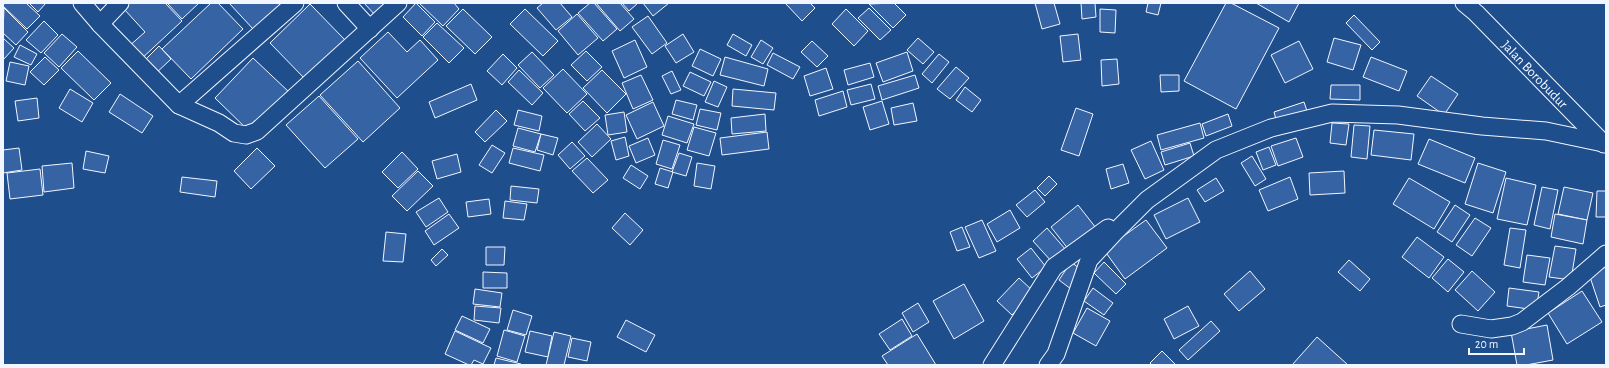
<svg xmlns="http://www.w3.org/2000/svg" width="1609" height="368" font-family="'Alegreya Sans',sans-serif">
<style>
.building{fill:#3563a3;stroke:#f2f6ff}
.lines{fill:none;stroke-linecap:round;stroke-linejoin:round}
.street-casing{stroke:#f2f6ff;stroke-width:19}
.street{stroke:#1f4e8c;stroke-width:17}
.labels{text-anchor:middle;stroke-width:3;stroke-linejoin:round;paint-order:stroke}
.street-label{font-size:14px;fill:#f2f6ff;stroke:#1f4e8c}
</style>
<rect width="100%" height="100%" fill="#1f4e8c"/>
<g class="building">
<path d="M3 3H26L40 16 27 29 3 6Z"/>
<path d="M29 3H46L38 12Z"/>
<path d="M130 3H165L182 21 139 61 127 48 145 32 124 9Z"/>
<path d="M167 3H199L182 19Z"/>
<path d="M211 3H218L243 29 191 79 162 49Z"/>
<path d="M229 3H278L280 5 254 30Z"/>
<path d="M364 3H389L376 16Z"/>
<path d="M416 3 435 22 422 36 403 17Z"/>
<path d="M419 3H454L459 9 443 26Z"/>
<path d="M543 3H560L572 17 556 30 537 8Z"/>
<path d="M590 3H594L617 29 603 41 578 13Z"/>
<path d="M596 3H620L634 19 620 31Z"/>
<path d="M622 3H638L629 11Z"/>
<path d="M643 3H669L653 16Z"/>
<path d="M785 3H810L815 8 802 21Z"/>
<path d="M894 3 906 15 893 28 869 4Z"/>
<path d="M1035 3H1054L1060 24 1042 29Z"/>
<path d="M1081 3H1095L1096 17 1082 19Z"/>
<path d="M1148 3H1161L1158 15 1146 12Z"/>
<path d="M1226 3H1231L1279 28 1236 109 1184 81Z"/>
<path d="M1256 3H1299L1289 22Z"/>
<path d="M310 4 346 41 306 80 270 43Z"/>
<path d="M4 8 28 32 16 45 3 33Z"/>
<path d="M869 8 891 30 880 40 858 18Z"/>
<path d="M463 9 492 37 475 54 446 26Z"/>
<path d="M525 9 558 41 543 56 510 24Z"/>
<path d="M846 9 868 31 854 46 832 24Z"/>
<path d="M1100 9 1116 10 1115 33 1100 32Z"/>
<path d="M577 14 598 38 578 55 558 31Z"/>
<path d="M1354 15 1380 42 1372 50 1346 23Z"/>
<path d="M648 16 667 43 652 54 632 27Z"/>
<path d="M44 21 58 35 41 53 26 40Z"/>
<path d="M437 23 464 48 449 63 423 37Z"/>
<path d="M388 32 407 52 420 40 438 60 397 98 360 58Z"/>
<path d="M62 34 77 47 59 67 44 53Z"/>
<path d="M683 34 694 52 676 63 665 46Z"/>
<path d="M733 34 752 45 746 56 727 45Z"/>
<path d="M1078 34 1081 60 1063 62 1060 36Z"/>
<path d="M3 38 14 48 3 60Z"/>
<path d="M918 38 934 52 923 64 907 50Z"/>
<path d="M1334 38 1361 45 1353 70 1327 62Z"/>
<path d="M635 40 647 67 624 78 612 51Z"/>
<path d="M761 40 773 48 763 64 751 57Z"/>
<path d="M812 41 828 56 817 67 801 52Z"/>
<path d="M1299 41 1313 69 1285 83 1271 55Z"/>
<path d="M20 45 37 54 31 65 14 57Z"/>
<path d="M159 46 171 59 153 76 141 64Z"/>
<path d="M700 49 721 59 713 76 692 66Z"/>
<path d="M78 51 111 83 94 100 61 68Z"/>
<path d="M586 51 602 67 587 81 571 65Z"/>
<path d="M532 52 554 75 540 88 518 65Z"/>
<path d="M907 52 913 71 883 82 876 63Z"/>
<path d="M773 53 800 67 793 79 767 65Z"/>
<path d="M503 54 517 68 502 85 487 71Z"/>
<path d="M939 54 949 62 932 83 922 74Z"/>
<path d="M45 57 59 70 44 85 30 72Z"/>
<path d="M725 57 768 69 764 86 720 75Z"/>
<path d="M1371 57 1407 71 1399 91 1363 77Z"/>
<path d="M253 58 289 92 250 132 215 98Z"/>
<path d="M1117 59 1119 84 1102 86 1101 60Z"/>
<path d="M358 61 400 108 363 142 320 95Z"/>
<path d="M10 62 29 66 25 85 6 81Z"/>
<path d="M870 63 874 77 848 85 844 70Z"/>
<path d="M956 67 969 78 950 99 937 89Z"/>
<path d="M826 68 833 89 810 96 804 76Z"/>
<path d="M563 69 587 94 567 113 543 88Z"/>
<path d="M519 70 543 93 532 105 508 82Z"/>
<path d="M602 70 626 94 607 113 583 88Z"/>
<path d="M672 71 681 90 671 94 662 76Z"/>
<path d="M690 72 711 82 704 96 683 86Z"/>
<path d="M641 75 653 100 633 109 622 83Z"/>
<path d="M915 75 919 88 882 100 878 86Z"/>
<path d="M1160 75H1179V91L1161 92Z"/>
<path d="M1431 76 1458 94 1444 115 1417 96Z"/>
<path d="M714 81 727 87 718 107 705 102Z"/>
<path d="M471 84 477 100 435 118 429 102Z"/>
<path d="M871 84 875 99 851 105 847 90Z"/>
<path d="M1331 85H1360V100L1330 99Z"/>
<path d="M965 87 981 100 972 112 956 100Z"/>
<path d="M70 89 93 103 82 122 59 108Z"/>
<path d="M733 89 776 93 774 110 732 106Z"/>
<path d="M843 91 847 107 819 116 815 100Z"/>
<path d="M120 94 153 116 142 133 109 112Z"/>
<path d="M319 96 358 139 325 168 286 125Z"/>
<path d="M37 98 39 118 18 121 15 101Z"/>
<path d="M676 100 697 105 693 120 672 114Z"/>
<path d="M583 101 600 118 585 131 569 114Z"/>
<path d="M882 101 889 124 870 130 863 107Z"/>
<path d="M653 102 664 126 637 139 626 115Z"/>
<path d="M1304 102 1308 114 1277 123 1274 112Z"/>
<path d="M913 103 917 121 894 125 891 108Z"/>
<path d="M1076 108 1093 114 1079 156 1061 150Z"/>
<path d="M700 109 721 113 717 130 696 125Z"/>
<path d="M496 110 507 121 485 142 475 132Z"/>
<path d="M518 110 542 116 539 131 514 125Z"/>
<path d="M624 112 627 132 608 135 605 115Z"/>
<path d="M765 114 766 131 732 134 731 118Z"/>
<path d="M1228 114 1232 126 1206 136 1202 124Z"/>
<path d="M668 116 694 124 687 143 662 135Z"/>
<path d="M1200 123 1204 138 1161 150 1157 135Z"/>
<path d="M1332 123 1349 124 1346 145 1330 143Z"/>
<path d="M597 124 611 139 592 157 578 142Z"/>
<path d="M1354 125 1370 126 1367 159 1351 157Z"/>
<path d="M694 127 716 133 709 156 687 150Z"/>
<path d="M518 128 541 134 535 152 513 146Z"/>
<path d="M1374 130 1414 134 1411 160 1371 155Z"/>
<path d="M767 132 769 149 722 155 720 138Z"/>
<path d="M541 134 558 138 553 155 537 150Z"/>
<path d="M625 137 629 156 616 160 611 141Z"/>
<path d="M648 138 655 155 636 163 629 146Z"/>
<path d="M1296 138 1303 157 1278 166 1271 146Z"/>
<path d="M1429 139 1475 158 1465 183 1418 164Z"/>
<path d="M663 140 680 145 672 169 656 164Z"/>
<path d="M1151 141 1164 170 1145 179 1131 150Z"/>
<path d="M572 142 585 156 570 169 558 155Z"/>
<path d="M1190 143 1194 156 1165 165 1161 152Z"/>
<path d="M492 145 505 153 492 173 479 165Z"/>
<path d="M1269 147 1276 165 1263 170 1256 152Z"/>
<path d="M19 148 22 170 3 173V150Z"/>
<path d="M257 148 275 166 251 189 234 171Z"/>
<path d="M513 148 544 155 540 171 509 163Z"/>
<path d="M86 151 109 156 105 173 83 169Z"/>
<path d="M402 152 418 169 398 188 382 172Z"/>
<path d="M679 153 692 157 686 176 672 172Z"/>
<path d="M457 154 461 172 437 179 432 161Z"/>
<path d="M1252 156 1266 179 1255 186 1241 163Z"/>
<path d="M587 158 608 180 593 193 572 171Z"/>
<path d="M72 163 74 188 44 192 42 166Z"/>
<path d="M697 163 715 166 711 189 694 186Z"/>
<path d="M1478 163 1506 172 1493 213 1465 204Z"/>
<path d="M1123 164 1129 183 1111 189 1106 169Z"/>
<path d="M631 165 648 176 640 189 623 178Z"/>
<path d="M660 168 673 172 668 188 655 184Z"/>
<path d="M40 169 43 195 10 199 7 173Z"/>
<path d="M418 171 433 186 407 211 392 196Z"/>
<path d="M1344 171 1345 193 1310 195 1309 173Z"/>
<path d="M1049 176 1057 184 1045 196 1037 188Z"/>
<path d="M182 177 217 181 215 197 180 192Z"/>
<path d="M1290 177 1298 199 1268 211 1259 190Z"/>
<path d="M1216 178 1224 191 1205 202 1197 190Z"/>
<path d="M1409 178 1450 202 1434 229 1393 204Z"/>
<path d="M1506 178 1536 185 1527 225 1497 219Z"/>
<path d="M511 186 539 189 537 203 510 200Z"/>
<path d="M1542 187 1558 190 1550 229 1534 225Z"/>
<path d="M1564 187 1593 193 1587 220 1558 214Z"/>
<path d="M1035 190 1045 202 1027 217 1016 205Z"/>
<path d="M1597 191H1606V217H1596Z"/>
<path d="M439 198 448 212 426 227 416 212Z"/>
<path d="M1188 198 1200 222 1166 239 1154 215Z"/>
<path d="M489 199 491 214 468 217 466 202Z"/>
<path d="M505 201 527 204 524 220 503 218Z"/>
<path d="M1078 205 1096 228 1069 250 1051 227Z"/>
<path d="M1455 205 1470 215 1452 242 1437 232Z"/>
<path d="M1010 210 1020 228 997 242 987 224Z"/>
<path d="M625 213 643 230 630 245 612 228Z"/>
<path d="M449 214 459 228 434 245 425 231Z"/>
<path d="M1555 214 1587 220 1583 244 1551 237Z"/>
<path d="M1475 218 1491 228 1472 256 1456 245Z"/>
<path d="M982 220 996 251 979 258 965 227Z"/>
<path d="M1146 220 1167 248 1125 279 1104 250Z"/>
<path d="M962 227 970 247 957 251 950 232Z"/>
<path d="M1047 228 1066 250 1052 262 1033 241Z"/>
<path d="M1510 228 1526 230 1520 268 1504 265Z"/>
<path d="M386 232 406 234 403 262 383 261Z"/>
<path d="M1417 237 1444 257 1429 278 1402 257Z"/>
<path d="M1555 246 1576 249 1571 280 1549 277Z"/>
<path d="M486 247H505L504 265H486Z"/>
<path d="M1031 248 1046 267 1032 278 1017 259Z"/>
<path d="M442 249 448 255 436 266 431 260Z"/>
<path d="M1527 255 1550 258 1545 285 1523 282Z"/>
<path d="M1448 259 1464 272 1448 292 1432 278Z"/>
<path d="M1349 260 1370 279 1360 291 1338 272Z"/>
<path d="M1071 262 1083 271 1071 289 1059 280Z"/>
<path d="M1104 262 1126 284 1116 294 1094 273Z"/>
<path d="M1606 267V305L1600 307 1589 274Z"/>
<path d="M1250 271 1265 289 1239 311 1224 294Z"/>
<path d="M1472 271 1495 292 1478 311 1455 290Z"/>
<path d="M483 272 507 273V288H483Z"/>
<path d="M1019 278 1034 292 1012 315 997 301Z"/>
<path d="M964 284 984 321 954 339 933 301Z"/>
<path d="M1093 288 1113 303 1104 315 1084 301Z"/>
<path d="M1509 288 1539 292 1536 310 1507 306Z"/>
<path d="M475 289 502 293 500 307 473 304Z"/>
<path d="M1582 291 1602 322 1567 344 1548 313Z"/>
<path d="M918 303 929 322 913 332 902 313Z"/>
<path d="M475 306 501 308 499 323 474 320Z"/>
<path d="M1188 306 1199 326 1174 339 1164 319Z"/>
<path d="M1087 308 1110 321 1096 346 1073 333Z"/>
<path d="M513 310 532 316 526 335 507 330Z"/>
<path d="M462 316 490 329 483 343 455 330Z"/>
<path d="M902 319 912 336 890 350 879 334Z"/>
<path d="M626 320 655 335 646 352 617 337Z"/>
<path d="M1211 321 1220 331 1188 360 1179 350Z"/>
<path d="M1547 325 1553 360 1526 365H1517L1511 332Z"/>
<path d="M504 330 525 336 517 362 497 356Z"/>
<path d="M455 331 491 348 483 364 474 360 471 365H469L445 354Z"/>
<path d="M530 331 552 336 548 357 525 352Z"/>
<path d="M554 332 571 336 564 365H546Z"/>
<path d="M917 334 936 365H888L882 356Z"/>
<path d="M1317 337 1348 365H1292Z"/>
<path d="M572 338 591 342 587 361 568 357Z"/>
<path d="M1162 351 1176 365H1152L1150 363Z"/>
<path d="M496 358 521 364V365H494Z"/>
</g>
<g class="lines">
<g class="street-casing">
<g id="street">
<path d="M82 3 100 24 179 105 219 123 234 133 246 135 257 131 398 3"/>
<path d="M346 3 370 29"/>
<path d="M1464 3 1476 13 1604 144"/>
<path d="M100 24 120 3"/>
<path d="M179 105 295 3"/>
<path d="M1461 324 1491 329 1512 326 1522 322 1568 287 1606 254"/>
<path d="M992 365 1054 267 1108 228"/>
<path d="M1048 365 1056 354 1089 260 1115 232 1147 200 1216 150 1271 128 1332 113 1398 115 1482 126 1546 131 1603 143"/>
</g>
</g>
<use href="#street" class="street"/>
</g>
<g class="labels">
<g class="street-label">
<text transform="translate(1535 74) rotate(46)" y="5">Jalan Borobudur</text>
</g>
</g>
<rect width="1609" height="368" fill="none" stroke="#f2f6ff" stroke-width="8"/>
<path d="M1469 348v6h55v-6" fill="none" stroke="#f2f6ff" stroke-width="2"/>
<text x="1475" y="348" font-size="12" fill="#f2f6ff" stroke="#1f4e8c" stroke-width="3" paint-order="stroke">20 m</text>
</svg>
